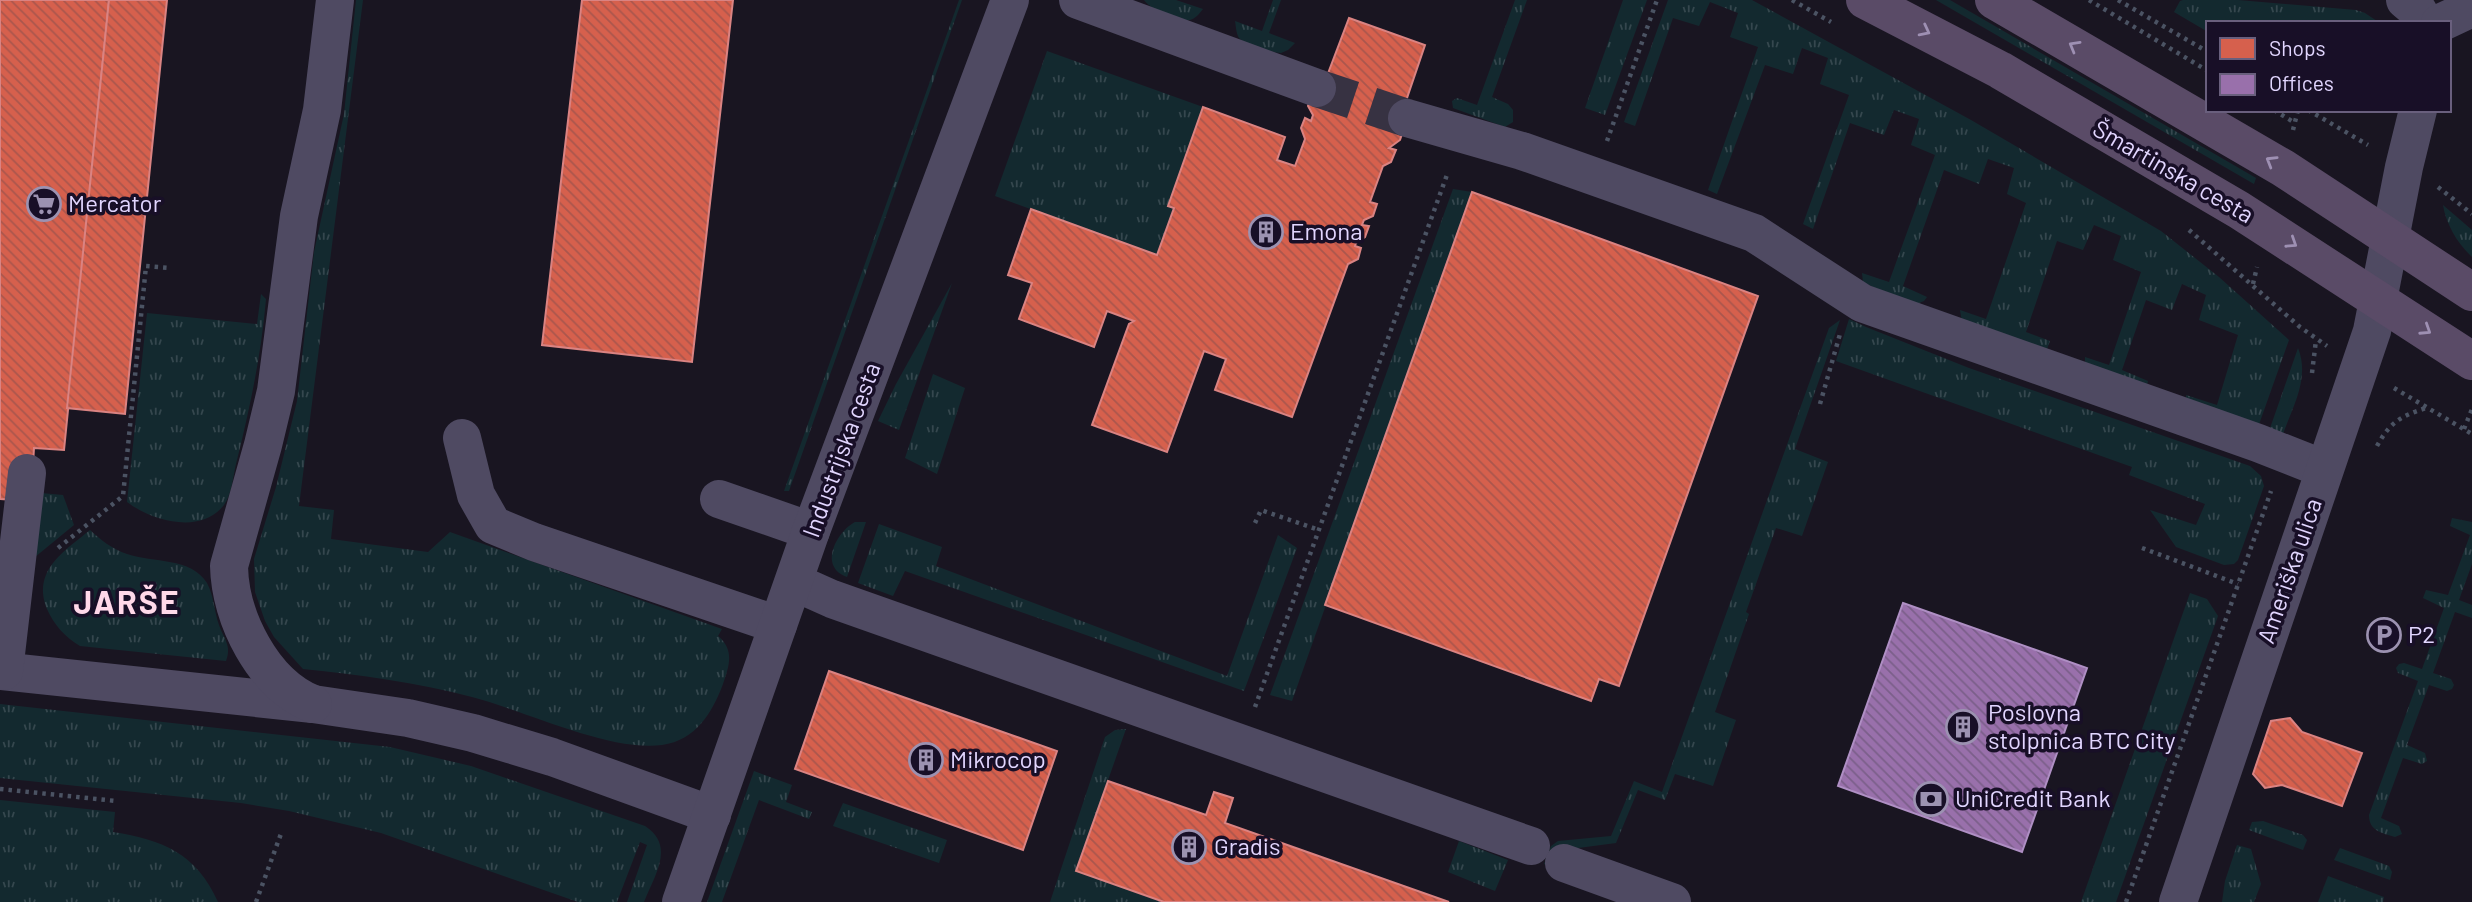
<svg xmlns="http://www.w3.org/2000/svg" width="2472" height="902" font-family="Barlow,sans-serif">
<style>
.grass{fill:url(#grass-tufts)}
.shops{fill:url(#shops-back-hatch);stroke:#da8382;stroke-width:2}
.offices{fill:url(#offices-back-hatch);stroke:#af8fc4;stroke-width:2}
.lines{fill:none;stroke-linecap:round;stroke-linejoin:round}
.minor-tunnel{stroke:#373242;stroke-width:38;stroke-dasharray:38 19;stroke-linecap:butt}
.path{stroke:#4b5363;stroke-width:4.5;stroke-dasharray:3.5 5;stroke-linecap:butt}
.minor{stroke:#4f4a62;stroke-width:38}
.major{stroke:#5a4b67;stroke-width:38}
.oneway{stroke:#9e90b3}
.labels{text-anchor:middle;stroke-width:7;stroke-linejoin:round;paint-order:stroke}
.street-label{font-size:24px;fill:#e2d6ff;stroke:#180f27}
.poi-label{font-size:24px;fill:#e2d6ff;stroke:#180f27;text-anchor:start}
.district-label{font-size:32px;font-weight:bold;letter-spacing:2px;fill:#ffd8e9;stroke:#180f27}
</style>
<defs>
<pattern id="grass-tufts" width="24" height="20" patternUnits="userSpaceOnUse" patternTransform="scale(1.75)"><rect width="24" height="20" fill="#13292f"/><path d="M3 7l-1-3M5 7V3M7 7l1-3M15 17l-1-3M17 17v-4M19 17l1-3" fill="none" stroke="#35474e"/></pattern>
<pattern id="shops-back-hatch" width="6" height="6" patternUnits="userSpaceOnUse" patternTransform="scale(1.75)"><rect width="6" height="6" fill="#d6604d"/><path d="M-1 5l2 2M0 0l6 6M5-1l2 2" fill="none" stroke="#aa564d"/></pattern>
<pattern id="offices-back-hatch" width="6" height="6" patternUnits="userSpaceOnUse" patternTransform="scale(1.75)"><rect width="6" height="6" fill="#9970ab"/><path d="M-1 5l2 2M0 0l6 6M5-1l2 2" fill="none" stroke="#7b5f8a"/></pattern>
</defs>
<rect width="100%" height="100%" fill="#191521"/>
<g class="grass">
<path d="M356 0H363L299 506 334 510 331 539 428 552 450 532 722 629 718 636C735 650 729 666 723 684 712 713 696 740 662 745 609 752 526 711 472 697 416 682 360 675 303 669L274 637 265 621 255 592 254 559 276 487 297 401 314 252 344 114Z"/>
<path d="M959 0H962L789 491H784Z"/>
<path d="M1144 0H1176L1203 9C1199 14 1196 18 1190 20 1179 23 1150 9 1144 0Z"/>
<path d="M1273 0H1281L1269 33 1295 43 1288 50 1281 53C1273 53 1243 44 1239 38 1236 33 1236 26 1235 21L1262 31Z"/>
<path d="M1515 0H1527L1492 97 1508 104 1513 110V122L1505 127 1453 108 1452 101 1457 98 1477 105Z"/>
<path d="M1623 0H1647L1605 115 1585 108Z"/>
<path d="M1668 0H1752L1971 120 2161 231 2219 277 2289 340 2257 430 2186 405V395L2217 405 2238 335 2199 320 2206 295 2182 284 2172 310 2146 300 2122 370 2148 381 2147 385 2085 363V357L2109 365 2141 272 2113 260 2121 236 2094 225 2083 250 2057 241 2026 332 2050 341 2047 349 1962 322 1960 310 1986 319 2026 203 2007 194 2014 168 1988 159 1979 184 1944 170 1903 286 1927 297 1924 301 1911 306 1863 282 1862 273 1889 282 1935 155 1911 145 1919 119 1894 110 1884 135 1850 123 1813 229 1803 224 1849 95 1820 84 1828 58 1802 48 1793 74 1765 65 1717 194 1708 190 1758 47 1730 37 1738 13 1710 2 1699 26 1673 18 1635 126 1624 122Z"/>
<path d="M1936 0H1950L2256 178 2254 184Z"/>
<path d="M2183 0H2238L2356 10 2365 13 2380 23H2208V32L2174 12 2180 1Z"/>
<path d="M1047 51 1203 107 1174 208 1157 255 995 196Z"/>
<path d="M1453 189 1472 192 1292 701 1270 695Z"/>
<path d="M2443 205 2472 230V257C2457 243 2446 224 2443 205Z"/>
<path d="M952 283 899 430 878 421 896 384Z"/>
<path d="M261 294 266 299C261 356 250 408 236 464 233 476 232 494 224 505 201 535 152 521 127 502L147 313 257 324Z"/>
<path d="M1849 319 1866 327 1969 368 2250 466 2261 476 2264 486 2238 560 2234 564 2224 565 2176 547 2150 510 2196 525 2205 504 2129 475 2132 467 1836 361Z"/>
<path d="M1840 320 1795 449 1828 462 1802 536 1776 528 1746 612 1749 614 1715 712 1736 720 1713 786 1675 774 1665 800 1638 790 1616 843 1563 850 1551 867 1544 864 1551 846 1558 841 1611 836 1634 781 1662 792 1829 328Z"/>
<path d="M2298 348C2310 378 2293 406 2283 434H2268Z"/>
<path d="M933 374 965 388 937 474 905 458Z"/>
<path d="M41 493 63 495 74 525 35 557Z"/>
<path d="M2452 518 2472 522V564L2459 600 2472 605V618L2455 612 2433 673 2451 679 2454 685 2452 689 2447 691 2429 685 2407 745 2425 753 2427 761 2422 764 2403 758 2381 818 2399 826 2402 834 2395 837C2382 833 2369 831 2369 815L2418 681 2398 673 2396 668 2399 664 2404 663 2422 669 2444 608 2423 598 2426 590 2448 595 2470 535 2450 526Z"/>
<path d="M855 522H866L847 577C818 567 836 532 855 522Z"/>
<path d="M879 524 942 547 936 566 1227 676 1278 535 1297 548 1244 691 905 571 893 596 858 583Z"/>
<path d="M90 530C101 540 112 549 127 554 153 563 191 557 207 583 214 596 214 611 219 625 224 639 232 646 226 661L80 646C65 637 54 625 47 609 32 571 63 552 90 530Z"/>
<path d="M2190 593 2207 599 2218 616 2116 902H2081Z"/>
<path d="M0 704 390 747 471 766 645 826C676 846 654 876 644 902H627L647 845 640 842 617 902H578L381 833 289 811 241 803 0 778Z"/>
<path d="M1126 729 1076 871 1164 902H1050L1105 737 1115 730Z"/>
<path d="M754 771 792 785 786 802 812 812 809 819 759 800 722 902H707Z"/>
<path d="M0 800 115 812 113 832C163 840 196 853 218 902H0Z"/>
<path d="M843 803 947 840 939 863 833 826Z"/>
<path d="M2263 821 2303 835 2307 840 2303 850 2249 830 2252 822Z"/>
<path d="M1459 841 1508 860 1495 891 1448 872Z"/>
<path d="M2237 845 2251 849 2261 884 2254 902H2222L2225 881Z"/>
<path d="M2340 848 2389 866 2392 872 2390 880 2334 860Z"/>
<path d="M2328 876 2384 897 2383 902H2318Z"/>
</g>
<g class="shops">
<path d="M0 0H109L64 450 34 448 33 464 14 500 0 499Z"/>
<path d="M109 0H167L125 414 67 408Z"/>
<path d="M582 0H733L692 362 542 345Z"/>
<path d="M1349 18 1425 45 1405 104 1404 128 1400 140 1389 148 1396 150 1391 162 1383 166 1370 202 1377 204 1373 216 1364 220 1362 225 1369 226 1365 237 1356 243 1355 246 1361 248 1358 259 1348 264 1292 417 1215 390 1226 359 1204 351 1167 452 1092 425 1129 324 1134 321 1107 311 1094 347 1019 319 1032 283 1008 275 1031 209 1157 255 1174 208 1168 206 1203 107 1285 137 1277 160 1295 166 1305 139 1301 128 1305 118 1311 121 1313 115 1308 106 1312 96 1327 76Z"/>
<path d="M1472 192 1758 296 1619 686 1599 679 1591 701 1325 605Z"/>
<path d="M829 671 1057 751 1023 850 795 769Z"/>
<path d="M2290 718 2302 732 2362 753 2342 806 2282 785 2265 788 2253 774 2271 721Z"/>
<path d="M1108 781 1206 815 1214 792 1233 798 1225 823 1449 902H1164L1076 871Z"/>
</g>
<path class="offices" d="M1903 603 2087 668 2022 852 1838 786Z"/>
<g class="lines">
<path class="minor-tunnel" d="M1317 88 1407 118"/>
<g class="path">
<path d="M1792 0 1831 22"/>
<path d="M2089 0 2208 71"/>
<path d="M2118 0 2208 52"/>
<path d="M2274 110 2295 123"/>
<path d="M2308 110 2368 145"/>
<path d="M2293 130 2298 110"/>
<path d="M1607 141 1657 0"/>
<path d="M2438 187 2472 214"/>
<path d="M2189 230 2300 327 2327 346"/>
<path d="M2253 284 2257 267"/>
<path d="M2312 373 2316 340"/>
<path d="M2394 388 2472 434"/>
<path d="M1820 404 1840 334"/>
<path d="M2464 429 2472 409"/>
<path d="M2377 446C2390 422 2401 416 2426 408"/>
<path d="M1255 523 1261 510 1319 530"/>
<path d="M58 548 123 496 146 266 170 268"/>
<path d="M2142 548 2238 584"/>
<path d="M1255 707 1448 172"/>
<path d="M0 789 116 801"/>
<path d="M256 902 282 831"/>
<path d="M2126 902 2271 491"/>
</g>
<g class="minor">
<path d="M1078 0 1317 88"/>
<path d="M2405 0 2418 11 2425 23"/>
<path d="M2440 23 2472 8"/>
<path d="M1407 118 1522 151 1754 233 1862 303 2258 443 2324 469"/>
<path d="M462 438 476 495 493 525 534 542 778 625"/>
<path d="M719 499 811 531"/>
<path d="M794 582 832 599 1531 846"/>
<path d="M0 671 313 704 408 718 473 733 552 757 712 815"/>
<path d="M4 671 27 473"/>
<path d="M313 704C263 684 230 618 229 566L263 445 276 391 299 216 322 110 335 0"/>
<path d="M1564 863 1672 902"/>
<path d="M681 902 811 531 1010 0"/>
<path d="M2178 902 2372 331 2404 167 2418 110"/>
</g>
<g class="major">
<path d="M1865 0 2000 70 2239 210 2472 361"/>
<path d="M1994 0 2283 168 2472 292"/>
</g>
</g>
<defs><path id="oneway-chevron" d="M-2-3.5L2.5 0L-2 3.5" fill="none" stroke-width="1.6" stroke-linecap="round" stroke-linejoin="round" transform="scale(1.75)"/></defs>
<g class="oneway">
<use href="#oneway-chevron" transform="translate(1925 31) rotate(27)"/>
<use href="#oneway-chevron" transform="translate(2074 46) rotate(-150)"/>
<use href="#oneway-chevron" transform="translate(2271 161) rotate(-149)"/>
<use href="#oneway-chevron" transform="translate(2292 243) rotate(33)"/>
<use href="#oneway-chevron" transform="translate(2426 330) rotate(33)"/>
</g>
<defs>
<g id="supermarket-ring" transform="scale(1.75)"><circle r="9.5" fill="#180f27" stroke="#9c92b1" stroke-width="1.5"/><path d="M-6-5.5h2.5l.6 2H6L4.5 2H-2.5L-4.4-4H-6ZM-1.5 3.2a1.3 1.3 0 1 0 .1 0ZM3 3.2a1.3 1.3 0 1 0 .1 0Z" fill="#9c92b1"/></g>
<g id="building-ring" transform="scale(1.75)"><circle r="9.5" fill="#180f27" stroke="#9c92b1" stroke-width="1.5"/><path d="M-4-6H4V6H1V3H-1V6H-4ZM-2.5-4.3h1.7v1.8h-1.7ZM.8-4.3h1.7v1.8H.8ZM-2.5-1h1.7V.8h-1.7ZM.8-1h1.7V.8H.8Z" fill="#9c92b1"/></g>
<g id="parking-ring" transform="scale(1.75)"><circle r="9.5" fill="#180f27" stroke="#9c92b1" stroke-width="1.5"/><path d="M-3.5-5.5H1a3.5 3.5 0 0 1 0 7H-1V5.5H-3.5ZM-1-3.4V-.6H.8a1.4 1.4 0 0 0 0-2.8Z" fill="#9c92b1"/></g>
<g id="bank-ring" transform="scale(1.75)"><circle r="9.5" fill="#180f27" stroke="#9c92b1" stroke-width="1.5"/><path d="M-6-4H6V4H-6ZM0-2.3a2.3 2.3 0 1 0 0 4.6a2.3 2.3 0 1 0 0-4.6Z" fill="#9c92b1"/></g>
</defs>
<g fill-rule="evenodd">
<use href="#supermarket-ring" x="44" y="204"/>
<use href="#building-ring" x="1266" y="232"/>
<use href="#parking-ring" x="2384" y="635"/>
<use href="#building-ring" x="1963" y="727"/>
<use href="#building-ring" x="926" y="760"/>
<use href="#bank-ring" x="1931" y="799"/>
<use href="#building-ring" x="1189" y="847"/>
</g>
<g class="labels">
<g class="street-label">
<text transform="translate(2173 172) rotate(30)" y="8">Šmartinska cesta</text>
<text transform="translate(842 450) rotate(-70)" y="8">Industrijska cesta</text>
<text transform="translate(2290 571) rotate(-71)" y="8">Ameriška ulica</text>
</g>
<g class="poi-label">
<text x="68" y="212">Mercator</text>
<text x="1290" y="240">Emona</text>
<text x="2408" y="643">P2</text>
<text x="1988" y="721">Poslovna<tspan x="1988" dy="28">stolpnica BTC City</tspan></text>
<text x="950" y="768">Mikrocop</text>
<text x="1955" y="807">UniCredit Bank</text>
<text x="1214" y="855">Gradis</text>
</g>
<g class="district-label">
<text x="127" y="614">JARŠE</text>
</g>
</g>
<rect x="2206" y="21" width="245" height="91" fill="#180f27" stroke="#695f7d" stroke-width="2"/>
<rect x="2220" y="38" width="35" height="21" fill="#d6604d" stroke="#695f7d" stroke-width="2"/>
<text x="2269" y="56" font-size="21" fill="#e2d6ff">Shops</text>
<rect x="2220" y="74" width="35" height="21" fill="#9970ab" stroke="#695f7d" stroke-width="2"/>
<text x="2269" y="91" font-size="21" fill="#e2d6ff">Offices</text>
</svg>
